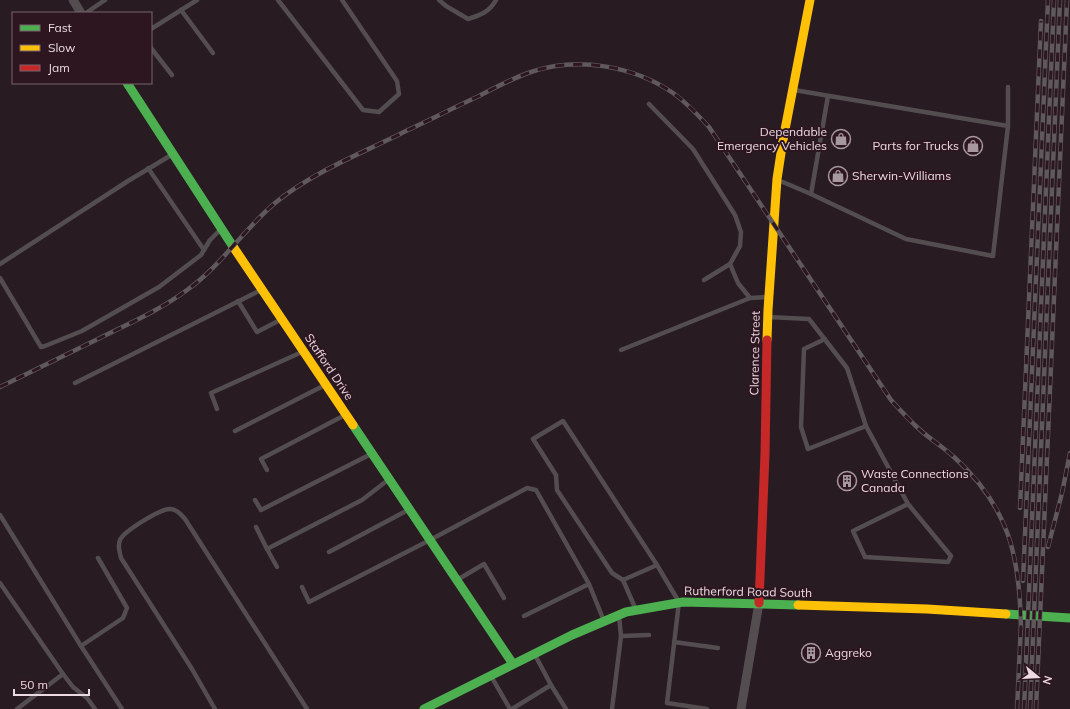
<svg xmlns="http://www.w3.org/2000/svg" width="1070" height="709" font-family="Mulish,sans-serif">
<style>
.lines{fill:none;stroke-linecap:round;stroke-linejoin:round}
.lane{stroke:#534d50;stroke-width:4.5}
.street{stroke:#534d50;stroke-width:9}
.fast{stroke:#4caf50;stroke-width:9}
.slow{stroke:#ffc107;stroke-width:9}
.jam{stroke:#c62828;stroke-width:9}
.rail-casing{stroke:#5f585c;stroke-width:4.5}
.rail{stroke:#2d1620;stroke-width:3;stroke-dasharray:9;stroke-linecap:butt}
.labels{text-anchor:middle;stroke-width:4;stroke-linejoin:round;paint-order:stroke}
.poi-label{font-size:12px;fill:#ebdae1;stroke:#2d1620;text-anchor:start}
.street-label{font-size:12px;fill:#ebdae1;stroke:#2d1620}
</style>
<rect width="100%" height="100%" fill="#281b21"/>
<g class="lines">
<g class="lane">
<path d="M278 0 363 110 379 112 399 94 397 81 342 0"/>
<path d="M439 0 446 6 468 19C481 15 489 12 496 0"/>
<path d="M181 10 213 53"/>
<path d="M86 13 105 0"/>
<path d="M151 29 197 0"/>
<path d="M151 48 172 75"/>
<path d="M794 90 1008 126V87"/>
<path d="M649 104 693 149 735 215 741 232 740 246 730 264 738 283 750 298 768 297"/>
<path d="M148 168 204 250"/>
<path d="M778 180 811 194 906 239 993 256 1008 126"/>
<path d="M811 194 828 96"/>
<path d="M0 264 128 181 173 154"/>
<path d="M0 278 41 347 45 346 82 331 159 287 201 255 210 240 221 229"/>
<path d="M704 280 730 264"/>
<path d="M238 301 257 332 282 319"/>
<path d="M768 317 809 319 847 368 866 426 908 504 951 556 948 562 865 557 853 531 908 504"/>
<path d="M825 339 804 349 801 427 808 449 866 426"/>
<path d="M621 350 750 298"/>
<path d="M75 383 261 290"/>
<path d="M217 409 211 393 302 352"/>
<path d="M235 431 325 385"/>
<path d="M267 470 261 459 345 415"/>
<path d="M255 500 261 510 371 454"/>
<path d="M0 515 81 646"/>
<path d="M256 527 267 549 362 500 388 480"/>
<path d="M267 549 277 567"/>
<path d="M329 552 408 510"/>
<path d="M98 558 127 608 123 618 81 646 122 709"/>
<path d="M457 580 484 564 504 598"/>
<path d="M623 580 657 565"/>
<path d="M0 583 63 674"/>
<path d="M302 587 309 602 430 540 527 488 536 490 589 584 604 621"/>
<path d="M636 610 623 580 612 573 557 490 556 475 533 439 563 421 657 565 679 602 667 703 707 709"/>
<path d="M524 616 589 584"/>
<path d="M621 636 649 635"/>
<path d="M674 642 718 648"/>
<path d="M491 676 510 709"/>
<path d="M551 685 566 709"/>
<path d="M17 709 63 674 73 687 87 698 95 709"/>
<path d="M215 709 192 669 121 558C120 552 117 547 120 540 124 531 160 509 170 509 176 509 181 514 185 519L307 709"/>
<path d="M512 709 551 685 535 655"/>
<path d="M612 709 621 636 619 616"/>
</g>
<g class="street">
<path d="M73 0 81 13"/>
<path d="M741 709 759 603"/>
</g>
<g class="fast">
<path d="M127 83 234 248"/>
<path d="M353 425 513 664"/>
<path d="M1006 614 1070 618"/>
<path d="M424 709 572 635 626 612 683 602 798 605"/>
</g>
<g class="slow">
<path d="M234 248 353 425"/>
<path d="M767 340 768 310 777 179 783 140 810 0"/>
<path d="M798 605 927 609 1006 614"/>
</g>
<path class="jam" d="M759 603 765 454 767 340"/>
<g class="rail-casing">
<g id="rail">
<path d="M0 387C33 371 67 354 100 338 130 323 160 310 187 290 221 266 243 230 275 203 312 172 365 152 408 130 432 119 455 107 479 96 496 87 513 78 531 72 577 56 634 66 673 93 687 103 698 115 709 127L891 400C900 410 909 420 919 429 930 439 943 447 954 457 1010 508 1020 557 1021 630"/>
<path d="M1020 508 1041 21"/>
<path d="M1048 547 1062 493 1070 453"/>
<path d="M1023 581 1048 0"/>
<path d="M1017 709 1021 625"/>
<path d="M1024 709 1054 0"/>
<path d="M1030 709 1060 0"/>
<path d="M1036 709 1067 0"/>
</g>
</g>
<use href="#rail" class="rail"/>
</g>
<defs>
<g id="shop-ring" transform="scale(1)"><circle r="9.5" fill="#2d1620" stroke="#a7979e" stroke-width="1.5"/><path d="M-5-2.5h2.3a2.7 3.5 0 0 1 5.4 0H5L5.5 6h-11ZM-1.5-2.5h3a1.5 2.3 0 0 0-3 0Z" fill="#a7979e"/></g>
<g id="building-ring" transform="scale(1)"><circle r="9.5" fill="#2d1620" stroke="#a7979e" stroke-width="1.5"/><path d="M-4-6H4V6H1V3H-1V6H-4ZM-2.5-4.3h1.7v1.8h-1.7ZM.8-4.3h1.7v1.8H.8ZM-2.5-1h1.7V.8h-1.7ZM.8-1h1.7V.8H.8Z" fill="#a7979e"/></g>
</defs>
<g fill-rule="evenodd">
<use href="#shop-ring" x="841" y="139"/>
<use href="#shop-ring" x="973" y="146"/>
<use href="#shop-ring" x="838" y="176"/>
<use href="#building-ring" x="847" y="481"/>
<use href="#building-ring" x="811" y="653"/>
</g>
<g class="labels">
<g class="poi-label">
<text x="827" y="136" text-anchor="end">Dependable<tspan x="827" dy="14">Emergency Vehicles</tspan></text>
<text x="959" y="150" text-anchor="end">Parts for Trucks</text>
<text x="852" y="180">Sherwin-Williams</text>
<text x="861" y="478">Waste Connections<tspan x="861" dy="14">Canada</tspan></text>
<text x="825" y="657">Aggreko</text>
</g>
<g class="street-label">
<text transform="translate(755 353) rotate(-89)" y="4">Clarence Street</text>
<text transform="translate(329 367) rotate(56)" y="4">Stafford Drive</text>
<text transform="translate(748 592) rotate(1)" y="4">Rutherford Road South</text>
</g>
</g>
<rect x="12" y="12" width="140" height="72" fill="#2d1620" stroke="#79646d"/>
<rect x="20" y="25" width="20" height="6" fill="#4caf50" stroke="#79646d"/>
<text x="48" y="32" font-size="12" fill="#ebdae1">Fast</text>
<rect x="20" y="45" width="20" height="6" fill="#ffc107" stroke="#79646d"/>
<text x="48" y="52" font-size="12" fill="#ebdae1">Slow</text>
<rect x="20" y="65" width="20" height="6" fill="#c62828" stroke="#79646d"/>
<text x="48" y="72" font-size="12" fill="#ebdae1">Jam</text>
<g transform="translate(1038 677) rotate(108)" stroke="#2d1620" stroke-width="3" paint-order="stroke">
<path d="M0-3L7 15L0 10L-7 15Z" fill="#ebdae1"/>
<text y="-6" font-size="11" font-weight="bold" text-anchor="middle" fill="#ebdae1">N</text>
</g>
<path d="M14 689v6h75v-6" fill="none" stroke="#ebdae1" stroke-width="2"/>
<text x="20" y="689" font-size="12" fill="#ebdae1" stroke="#2d1620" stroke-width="3" paint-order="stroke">50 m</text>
</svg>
